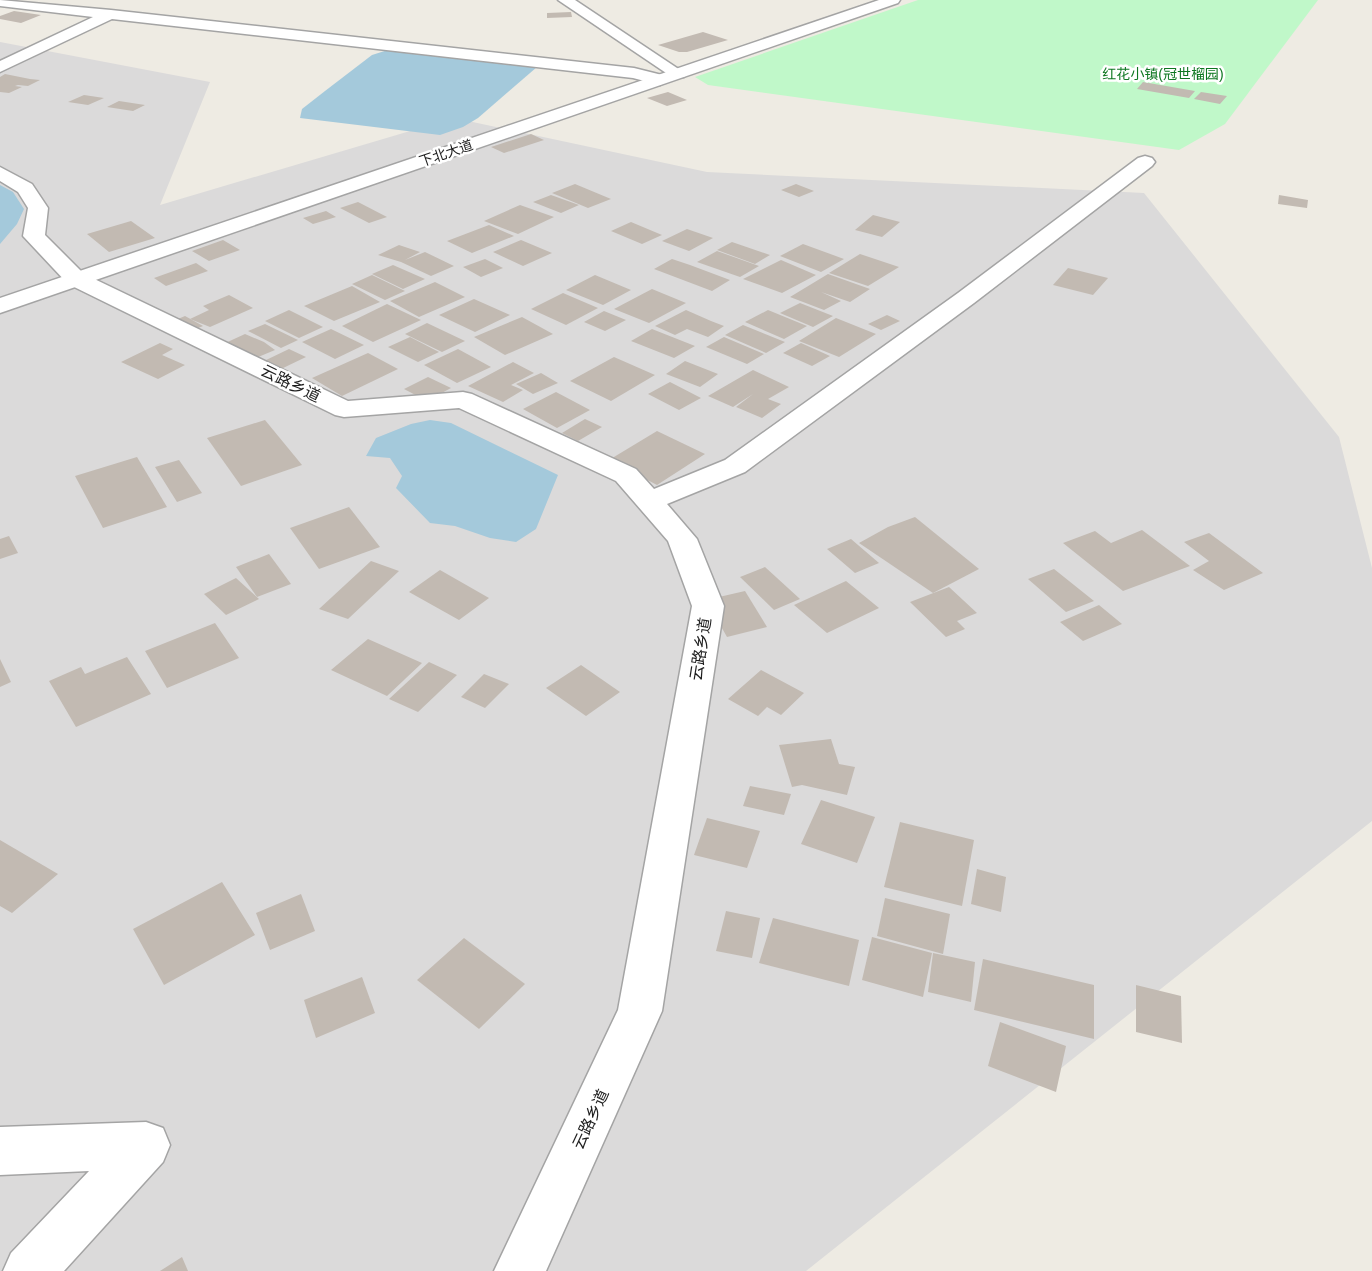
<svg xmlns="http://www.w3.org/2000/svg" width="1372" height="1271" font-family="Helvetica,'Noto Sans SC',sans-serif">
<style>
.residential{fill:#dbdada}
.park{fill:#c0f8c9}
.water{fill:#a4c9db}
.building{fill:#c2bab2}
.lines{fill:none;stroke-linecap:round;stroke-linejoin:round}
.minor-casing{stroke:#a4a4a4;stroke-width:3}
.tertiary-casing{stroke:#a4a4a4;stroke-width:3}
.minor{fill:#fff;fill-rule:evenodd}
.tertiary{fill:#fff;fill-rule:evenodd}
.labels{text-anchor:middle;stroke-width:5;stroke-linejoin:round;paint-order:stroke}
.far-park-label{font-size:14px;fill:#0e7721;stroke:#fff}
.far-street-label{font-size:14px;fill:#1d1d1d;stroke:#fff}
.street-label{font-size:16px;fill:#1d1d1d;stroke:#fff}
</style>
<rect width="100%" height="100%" fill="#eeebe3"/>
<path class="residential" d="M0 42 210 82 160 205 454 118 707 172 1144 193 1339 437 1372 568V821L806 1271H0Z"/>
<path class="park" d="M918 0H1318L1225 124 1179 150 708 85 695 77Z"/>
<g class="water">
<path d="M391 49 537 67 478 118 463 127 440 135 300 118 302 109 325 91 372 55Z"/>
<path d="M0 185 13 192 24 209 17 224 0 244Z"/>
<path d="M430 420 451 423 558 475 536 529 516 542 490 538 455 526 430 523 396 488 402 476 390 458 366 456 376 438 411 424Z"/>
</g>
<g class="building">
<path d="M14 11 41 15 21 23 0 19V16Z"/>
<path d="M571 12 572 17 547 18V13Z"/>
<path d="M703 32 728 40 687 52H679L658 45Z"/>
<path d="M5 74 30 79 40 80 28 86 18 85 15 86 22 87 9 93 0 92V77Z"/>
<path d="M1143 82 1195 91 1189 98 1137 89Z"/>
<path d="M668 92 687 100 667 106 647 98Z"/>
<path d="M1201 92 1227 96 1220 104 1194 99Z"/>
<path d="M84 95 104 98 88 105 68 102Z"/>
<path d="M119 101 145 105 133 111 107 107Z"/>
<path d="M531 134 544 140 504 153 491 147Z"/>
<path d="M575 184 611 199 588 208 552 193Z"/>
<path d="M796 184 814 191 799 197 781 190Z"/>
<path d="M551 195 579 205 561 213 533 202Z"/>
<path d="M1279 195 1308 200 1307 208 1278 204Z"/>
<path d="M358 202 387 217 369 223 340 208Z"/>
<path d="M520 205 554 217 518 234 484 221Z"/>
<path d="M326 211 336 217 313 224 303 218Z"/>
<path d="M873 215 900 222 882 237 855 230Z"/>
<path d="M131 221 155 238 109 252 87 234Z"/>
<path d="M631 222 662 235 642 244 611 231Z"/>
<path d="M489 225 514 236 472 253 447 241Z"/>
<path d="M687 229 713 238 689 251 662 241Z"/>
<path d="M223 240 240 250 209 261 192 251Z"/>
<path d="M521 240 552 253 523 266 493 252Z"/>
<path d="M732 242 770 255 755 264 717 250Z"/>
<path d="M803 244 844 259 821 272 780 256Z"/>
<path d="M399 245 420 252 405 260 425 252 454 266 431 276 401 262 378 255Z"/>
<path d="M717 251 759 266 740 277 697 262Z"/>
<path d="M860 254 899 267 868 286 829 273Z"/>
<path d="M485 259 503 268 481 277 463 267Z"/>
<path d="M672 259 690 265 730 280 712 291 654 269Z"/>
<path d="M781 260 816 275 782 293 743 279Z"/>
<path d="M196 263 208 271 166 286 154 278Z"/>
<path d="M393 265 425 279 403 289 372 274Z"/>
<path d="M1068 268 1108 278 1093 295 1053 285Z"/>
<path d="M828 274 870 289 850 302 821 292 841 301 824 310 790 297Z"/>
<path d="M372 275 405 291 385 300 352 284Z"/>
<path d="M595 275 631 290 603 305 566 290Z"/>
<path d="M435 282 465 297 419 317 390 301Z"/>
<path d="M352 286 380 302 334 321 304 306Z"/>
<path d="M652 289 686 303 649 323 614 309Z"/>
<path d="M563 293 598 308 566 325 531 309Z"/>
<path d="M229 295 253 308 210 327 190 319 209 310 203 306Z"/>
<path d="M474 299 510 315 475 332 439 315Z"/>
<path d="M800 303 833 316 813 327 780 313Z"/>
<path d="M387 304 421 320 373 342 342 326Z"/>
<path d="M289 310 323 327 299 338 265 321Z"/>
<path d="M686 310 711 321 724 326 708 337 687 329 675 335 655 326Z"/>
<path d="M768 310 807 326 784 339 745 322Z"/>
<path d="M604 311 626 320 605 331 584 322Z"/>
<path d="M887 315 900 321 881 330 868 324Z"/>
<path d="M185 316 203 326 177 337 159 327Z"/>
<path d="M522 317 553 334 505 355 474 337Z"/>
<path d="M836 318 876 334 839 357 799 341Z"/>
<path d="M427 323 465 341 442 352 405 334Z"/>
<path d="M265 324 298 340 281 348 248 331Z"/>
<path d="M743 325 785 342 766 353 725 335Z"/>
<path d="M331 329 364 345 335 359 302 342Z"/>
<path d="M652 329 695 346 674 358 631 341Z"/>
<path d="M245 334 264 342 275 350 251 360 221 345Z"/>
<path d="M410 337 439 352 418 362 388 347Z"/>
<path d="M724 337 764 354 747 364 706 347Z"/>
<path d="M160 343 173 349 162 355 185 365 158 379 121 362Z"/>
<path d="M801 343 830 356 812 366 783 353Z"/>
<path d="M289 349 306 357 281 369 264 361Z"/>
<path d="M458 349 491 367 457 383 424 365Z"/>
<path d="M368 353 398 369 342 396 312 378Z"/>
<path d="M614 357 655 375 611 401 570 381Z"/>
<path d="M685 361 718 374 700 387 666 374Z"/>
<path d="M513 362 534 373 511 385 523 390 503 402 468 386Z"/>
<path d="M753 370 789 387 768 399 781 404 762 418 736 407 753 394 733 407 708 396Z"/>
<path d="M541 373 558 383 533 394 516 384Z"/>
<path d="M428 377 451 388 427 401 404 389Z"/>
<path d="M670 382 701 398 679 410 648 394Z"/>
<path d="M556 392 590 410 557 428 523 409Z"/>
<path d="M585 419 602 427 578 441 562 433Z"/>
<path d="M265 420 302 465 241 486 207 438Z"/>
<path d="M657 431 705 454 657 485 609 460Z"/>
<path d="M137 457 167 507 103 528 75 476Z"/>
<path d="M179 460 202 493 177 502 155 467Z"/>
<path d="M349 507 380 547 319 569 290 528Z"/>
<path d="M915 517 979 569 933 593 859 543 888 527Z"/>
<path d="M1142 530 1190 566 1123 591 1063 543 1095 531 1111 543Z"/>
<path d="M1209 533 1263 573 1224 590 1193 570 1209 561 1184 542Z"/>
<path d="M9 536 18 553 0 559V539Z"/>
<path d="M851 539 879 563 855 573 827 549Z"/>
<path d="M269 554 291 584 257 597 236 567Z"/>
<path d="M371 561 399 571 348 619 319 609Z"/>
<path d="M765 567 800 599 774 610 740 577Z"/>
<path d="M1054 569 1094 601 1066 612 1028 579Z"/>
<path d="M440 570 489 598 459 620 409 592Z"/>
<path d="M236 578 259 599 226 615 204 594Z"/>
<path d="M846 581 879 608 827 633 794 605Z"/>
<path d="M949 587 977 613 957 621 965 629 946 637 910 602Z"/>
<path d="M745 591 767 627 727 637 706 600Z"/>
<path d="M1099 605 1122 624 1083 641 1060 622Z"/>
<path d="M215 623 239 658 167 688 145 651Z"/>
<path d="M368 639 422 663 387 696 331 670Z"/>
<path d="M127 657 151 694 76 727 49 681 81 667 85 674Z"/>
<path d="M0 659 11 682 0 687Z"/>
<path d="M429 662 457 675 418 712 389 699Z"/>
<path d="M581 665 620 692 586 716 546 688Z"/>
<path d="M761 670 804 693 781 715 767 707 758 716 728 699Z"/>
<path d="M484 674 509 684 485 708 461 697Z"/>
<path d="M831 739 839 764 855 767 847 795 802 785 792 787 779 745Z"/>
<path d="M750 786 791 794 784 815 743 806Z"/>
<path d="M821 800 875 817 857 863 801 844Z"/>
<path d="M707 818 760 831 747 868 694 855Z"/>
<path d="M900 822 974 840 962 906 884 887Z"/>
<path d="M0 840 58 874 12 913 0 906Z"/>
<path d="M977 869 1006 877 1001 912 971 904Z"/>
<path d="M222 882 255 935 164 985 133 929Z"/>
<path d="M301 894 315 931 270 950 256 913Z"/>
<path d="M885 898 950 914 943 954 877 936Z"/>
<path d="M726 911 760 918 752 958 716 951Z"/>
<path d="M773 918 859 940 849 986 759 963Z"/>
<path d="M872 937 932 953 923 997 862 980Z"/>
<path d="M464 938 525 984 479 1029 417 980Z"/>
<path d="M933 953 975 962 971 1002 928 992Z"/>
<path d="M983 959 1094 985V1039L974 1010Z"/>
<path d="M362 977 375 1013 316 1038 304 1000Z"/>
<path d="M1136 985 1181 996 1182 1043 1136 1032Z"/>
<path d="M1000 1022 1066 1046 1056 1092 988 1066Z"/>
<path d="M182 1257 188 1271H160Z"/>
</g>
<g class="lines">
<g class="minor-casing">
<g id="minor">
<path d="M0 0 111 10 634 68 666 76 668 80 660 85 633 78 112 19 0 72V61L93 17 0 6Z"/>
<path d="M558 0H575L686 74 684 77H672Z"/>
<path d="M1145 156 1152 158 1155 162 1152 166 974 303 745 472 667 504 697 539 724 606 662 1011 546 1271H494L618 1010 692 606 668 541 616 481 459 408 344 417 335 415 68 284 23 236 28 208 18 192 0 181V167L32 184 48 208 45 235 84 274 348 401 463 392 472 394 636 469 654 489 725 460 958 293 1138 158Z"/>
<path d="M146 1122 163 1128 170 1145 163 1162 64 1271H3L11 1253 89 1171 0 1175V1127Z"/>
</g>
</g>
<g class="tertiary-casing">
<path id="tertiary" d="M879 0H900L898 3 0 313V298Z"/>
</g>
<use href="#minor" class="minor"/>
<use href="#tertiary" class="tertiary"/>
</g>
<g class="labels">
<g class="far-park-label">
<text x="1163" y="79">红花小镇(冠世榴园)</text>
</g>
<g class="far-street-label">
<text transform="translate(446 153) rotate(-19)" y="5">下北大道</text>
</g>
<g class="street-label">
<text transform="translate(291 383) rotate(26)" y="6">云路乡道</text>
<text transform="translate(700 649) rotate(-81)" y="6">云路乡道</text>
<text transform="translate(590 1119) rotate(-65)" y="6">云路乡道</text>
</g>
</g>
</svg>
